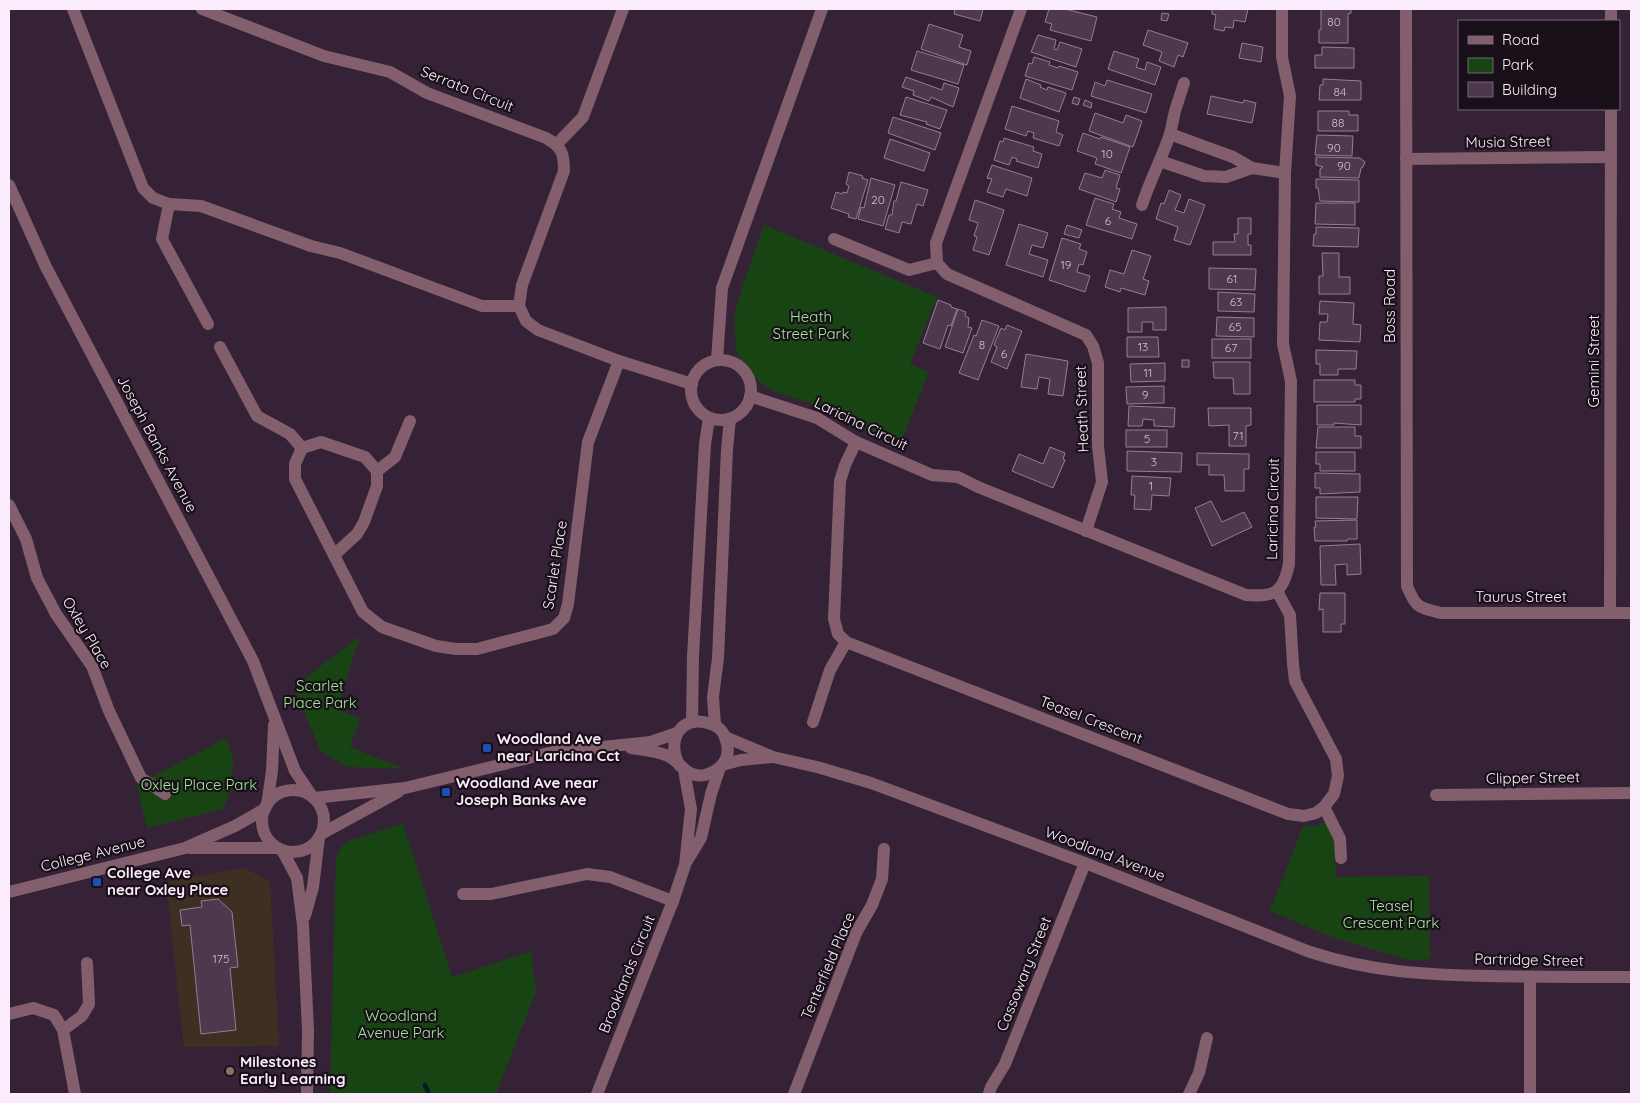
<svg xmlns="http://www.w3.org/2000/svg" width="1640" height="1103" font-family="Quicksand,sans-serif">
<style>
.commercial{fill:#3d2f22}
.green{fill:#184414}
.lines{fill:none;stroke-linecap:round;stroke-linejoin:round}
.stream{stroke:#001a29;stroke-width:4.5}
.building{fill:#4e384e;stroke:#957d95}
.minor{stroke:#835f6d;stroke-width:12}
.tertiary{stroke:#835f6d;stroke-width:12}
.transit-dot{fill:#1a4fb4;stroke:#180f19;stroke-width:2}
.education-dot{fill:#8d6e63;stroke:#180f19;stroke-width:2}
.labels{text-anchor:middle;stroke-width:4.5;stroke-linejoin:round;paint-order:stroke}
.number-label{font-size:12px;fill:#cfbfcf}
.street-label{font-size:15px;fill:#faecfa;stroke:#180f19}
.park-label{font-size:15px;fill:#9ced94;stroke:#180f19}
.poi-label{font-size:15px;font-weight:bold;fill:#faecfa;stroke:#180f19;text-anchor:start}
</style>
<rect width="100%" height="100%" fill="#362237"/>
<path class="commercial" d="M245 868 270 882 279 1046 184 1047 166 882Z"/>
<g class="green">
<path d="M764 225 937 297 910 364 929 372 900 444 854 424 816 405 775 392 748 374 736 350 734 317 741 291Z"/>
<path d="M360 636 337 709 360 719 350 747 405 769 347 767 320 750 294 687Z"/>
<path d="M226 738 233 757 232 787 223 809 147 828 137 785Z"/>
<path d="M1329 821 1335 840 1336 877 1429 876 1430 959 1408 960 1329 936 1270 911 1303 826H1315Z"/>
<path d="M403 823 452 977 531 951 536 992 496 1094H330L336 857 345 842Z"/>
</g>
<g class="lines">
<path class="stream" d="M425 1085 429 1094"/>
</g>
<g class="building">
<path d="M955 9H983L980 21 954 14Z"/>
<path d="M1049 9H1065L1097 17 1091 41 1050 30 1052 24 1045 22Z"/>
<path d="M1212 9H1248L1245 22 1234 20 1233 28 1225 27 1224 31 1214 29 1216 15 1212 14Z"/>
<path d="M1321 9H1351V13L1348 14V43H1319V30H1321Z"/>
<path d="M1162 13 1169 14 1167 21 1161 20Z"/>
<path d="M929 24 963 35 959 47 971 51 967 65 921 49Z"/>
<path d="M1148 30 1188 43 1183 57 1178 55 1174 67 1159 61 1162 52 1143 45Z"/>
<path d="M1038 35 1056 40 1054 49 1057 50 1060 42 1082 49 1076 67 1031 52Z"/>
<path d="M1242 43 1263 47 1261 62 1239 58Z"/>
<path d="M1322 47 1354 48V68H1315V55H1322Z"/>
<path d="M917 51 964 65 958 84 911 70Z"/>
<path d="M1114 51 1139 59 1136 67 1145 70 1147 62 1161 67 1155 85 1108 69Z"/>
<path d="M1034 57 1050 62 1049 65 1058 68 1059 66 1078 72 1072 90 1025 76 1029 63 1032 64Z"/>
<path d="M906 77 942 90 944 83 959 88 953 107 931 97 929 101 913 95 914 91 902 87Z"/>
<path d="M1026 79 1041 85 1040 87 1047 90 1048 87 1066 93 1059 112 1020 98Z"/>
<path d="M1323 79 1361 81V100H1319L1320 85H1323Z"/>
<path d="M1107 80 1152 94 1146 113 1091 96 1095 82 1105 86Z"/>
<path d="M1211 96 1243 103 1244 100 1256 103 1252 123 1207 114Z"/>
<path d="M906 97 947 110 940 129 926 124 927 122 900 115Z"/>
<path d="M1074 97 1080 99 1078 105 1072 103Z"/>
<path d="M1085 100 1092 103 1091 108 1083 105Z"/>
<path d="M1012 106 1059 121 1056 132 1063 135 1059 146 1033 138 1034 133 1028 131 1026 136 1005 129Z"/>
<path d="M1318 111H1349V115H1358V131H1318Z"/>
<path d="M1095 113 1123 123 1126 115 1142 121 1133 147 1089 131Z"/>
<path d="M893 117 941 133 935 150 888 133Z"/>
<path d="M1083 133 1100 139 1101 137 1130 147 1121 173 1095 164 1097 158 1077 151Z"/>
<path d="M1317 135 1353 136 1352 156 1315 155Z"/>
<path d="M1004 138 1034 147 1033 151 1042 154 1038 168 1016 161 1017 159 1012 157 1009 165 994 160 1000 141 1003 142Z"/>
<path d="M890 139 930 153 924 171 884 158Z"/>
<path d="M1316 157 1360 158 1365 162 1363 167 1361 168 1359 178 1320 177V169L1323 167 1316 165Z"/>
<path d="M992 165 1032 178 1027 196 1006 189 1003 197 987 192 992 179 987 178Z"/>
<path d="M1105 170 1120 175 1116 188 1120 189 1116 202 1079 189 1085 173 1102 178Z"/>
<path d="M849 172 863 176 862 178 868 180 856 219 848 217 849 214 831 208 836 192 842 194 843 192 847 193 849 186 846 184Z"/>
<path d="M871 178 895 185 883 226 858 219 861 207 864 208Z"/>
<path d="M1316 179 1359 180V202L1320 201 1318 188H1316Z"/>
<path d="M901 182 928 190 923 206 917 204 911 224 902 222 899 233 885 229 889 215H892L894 201H896Z"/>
<path d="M1169 190 1181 195 1175 210 1184 213 1189 199 1205 205 1190 245 1174 240 1178 227 1156 219 1161 203 1164 204Z"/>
<path d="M1095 198 1114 204 1112 209 1121 212 1119 218 1137 224 1132 239 1086 225Z"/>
<path d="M975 200 1004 210 989 255 973 250 977 237 974 236 978 223 969 220Z"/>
<path d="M1316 203H1355V225L1315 224Z"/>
<path d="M1238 218H1251V234H1248V245H1251V255H1213V242H1235L1234 234H1238Z"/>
<path d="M1019 224 1048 233 1043 248 1032 245 1029 254 1048 260 1043 277 1006 265Z"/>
<path d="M1067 225 1082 230 1079 238 1064 234Z"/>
<path d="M1316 227 1359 228 1358 247 1313 246 1314 234H1316Z"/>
<path d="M1062 238 1081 244 1079 249 1087 252 1083 265 1079 264 1077 272 1090 276 1085 292 1049 280Z"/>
<path d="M1132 250 1151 256 1143 279 1149 281 1145 295 1121 288 1120 292 1105 287 1110 270 1124 274Z"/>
<path d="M1322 253H1339V277H1350V294H1319V276H1323Z"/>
<path d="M1209 268 1256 269 1255 290 1209 289Z"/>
<path d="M1218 292 1255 294 1254 312 1218 311Z"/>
<path d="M938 300 951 305V307L957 309 951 326 948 325 940 349 923 343Z"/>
<path d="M1320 301 1354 303 1353 324 1361 325 1360 342 1319 340 1320 322H1327L1328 314H1319Z"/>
<path d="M1166 307V330H1153V322H1142V332H1128V308Z"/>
<path d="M958 309 966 312 965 316 969 318 968 327 972 328 963 353 945 347Z"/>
<path d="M1217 317 1254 318V337L1216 336Z"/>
<path d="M982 320 999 326 978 380 959 373 974 335 976 336Z"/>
<path d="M1007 325 1022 331 1007 369 991 362 997 347 994 345 1001 328 1005 330Z"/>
<path d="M1127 337H1158L1159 357H1127Z"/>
<rect x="1212" y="339" width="39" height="19"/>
<path d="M1316 350 1357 351 1356 369H1338V375H1320V364H1316Z"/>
<path d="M1026 354 1068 361 1063 396 1048 394 1050 379 1039 377 1037 389 1021 387Z"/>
<rect x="1182" y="360" width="7" height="7"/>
<path d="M1213 362H1250V394H1234L1233 378H1214Z"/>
<path d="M1165 363V381L1131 382 1130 364Z"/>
<path d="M1314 380H1355V385H1361V399H1355V402H1314Z"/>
<path d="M1164 386V403L1127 404 1126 387Z"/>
<path d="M1317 405H1361V425L1334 423V425H1317Z"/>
<path d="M1129 406 1175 408 1174 427 1154 426V420L1143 419 1142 426H1128Z"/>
<path d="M1208 408H1251V425L1246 426V446H1229V425L1209 426Z"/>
<path d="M1318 427H1355V436H1361V448H1316Z"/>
<rect x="1126" y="430" width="41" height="17"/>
<path d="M1050 447 1065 453 1063 459 1065 460 1053 488 1012 471 1019 454 1043 464Z"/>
<path d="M1127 451 1182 453 1181 472 1127 471Z"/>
<path d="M1316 452H1355V471H1320V464H1316Z"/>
<path d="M1197 453 1249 454V469H1244V491H1225L1224 475H1209V465H1197Z"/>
<path d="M1315 473 1360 474V492L1320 494V488H1315Z"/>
<path d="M1132 476 1171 478 1169 496 1152 495 1151 510 1134 509 1135 495H1131Z"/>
<path d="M1316 497H1358L1357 519 1316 518Z"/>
<path d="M1211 501 1222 522 1244 512 1252 527 1212 546 1195 508Z"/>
<path d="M1357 520V539H1348L1347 541H1315L1314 527H1316L1315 521Z"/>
<path d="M1360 544 1361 574 1347 575V564L1335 565 1336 585H1321L1320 546Z"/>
<path d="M1320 593H1345V624H1341V632H1323V609L1319 610Z"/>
<path d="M218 899 232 912 238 967 230 968 236 1030 201 1034 190 925 182 926 180 910 202 907 201 901Z"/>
</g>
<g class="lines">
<g class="minor">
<path d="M73 9 143 188 153 198 169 204 201 206 311 246 340 253 482 306H519"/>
<path d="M202 9 324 56 390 72 427 93 546 138C562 147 564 153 564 171L522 285 519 306 526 321 538 330 619 361 692 384"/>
<path d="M1021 9 936 243 937 263 947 274 1086 335 1093 346 1098 363V446L1102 482 1086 531"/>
<path d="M1406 9 1407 586C1416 608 1418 607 1441 613H1631"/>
<path d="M1611 21V9"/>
<path d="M1170 134 1175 111 1184 83"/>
<path d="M557 144 583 117 623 9"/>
<path d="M1406 159 1611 157"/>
<path d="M1252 168 1285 173"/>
<path d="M169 204 162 239 208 324"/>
<path d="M1142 205C1150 180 1162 158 1170 134L1233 157 1252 168 1226 177 1204 176 1160 161"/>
<path d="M834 239 909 270 937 263"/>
<path d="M220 347 257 416 290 434 302 448"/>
<path d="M717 360 722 288 822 9"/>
<circle cx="721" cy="390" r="30"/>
<path d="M750 396 817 418 856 442 932 475 958 477 978 487 1246 595C1275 597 1283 593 1289 564L1291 381 1283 344 1285 173 1290 96 1282 57V9"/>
<path d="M856 442 845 465 840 481 834 619 838 634 846 642 1288 814 1304 816 1316 813 1324 807 1334 794 1338 776 1336 759 1295 681 1293 664 1290 615 1277 591"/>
<path d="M377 471 395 457 410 421"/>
<path d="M9 505 26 539 37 578 56 614 92 666 109 711 141 778 165 794"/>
<path d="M334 555 357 534 364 522 377 486V471L365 457 321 442 302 448 295 464V479L363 612 382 627 436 646 456 649H477L553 629 564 618 568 604 588 442 619 361"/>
<path d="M1610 613 1611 109"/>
<path d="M692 722 693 656 705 444 709 418"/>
<path d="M813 722 830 670 846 642"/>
<path d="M715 725 713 697 718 658 727 449 730 419"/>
<path d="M1436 795 1631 793"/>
<path d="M1324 807 1340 839 1341 858"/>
<path d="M687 861 701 838 711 794 720 767"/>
<path d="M463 894H491L587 874 610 877 673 901"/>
<path d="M9 1014 33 1008 54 1015 63 1030 75 1094"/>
<path d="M63 1030 82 1016 89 1004 87 963"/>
<path d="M597 1094 673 901 685 865 691 809 684 770"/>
<path d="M794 1094 856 933 872 905 882 879 884 849"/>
<path d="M989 1094 991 1087 1005 1064 1085 863"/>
<path d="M1189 1094 1199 1073 1207 1038"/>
</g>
<g class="tertiary">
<path d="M9 185 46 267 253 661 295 771 312 796"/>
<path d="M725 737 773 757 817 767 871 783 1085 863 1310 952C1372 972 1426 975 1490 976 1537 977 1584 977 1631 977"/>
<path d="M631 748C643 750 655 751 666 755 680 760 686 779 705 775 712 773 717 771 722 765 728 758 729 749 726 740 724 732 718 726 711 724 681 713 665 741 680 766"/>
<path d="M722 765 741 760 771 757"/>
<circle cx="293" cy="821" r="31"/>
<path d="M314 798 405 788 553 752 651 742 677 733"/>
<path d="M267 805 272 771 274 725"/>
<path d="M321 834 398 792"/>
<path d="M190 848H278"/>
<path d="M282 850 297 878 303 925 308 1031 307 1094"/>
<path d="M9 892 185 848 235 826 265 809"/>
<path d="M305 916 313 887 319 837"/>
<path d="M1530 1094V977"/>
</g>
</g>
<g class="transit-dot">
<rect x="482" y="743" width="10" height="10" rx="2.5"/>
<rect x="441" y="787" width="10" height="10" rx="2.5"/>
<rect x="92" y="877" width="10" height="10" rx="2.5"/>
</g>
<circle class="education-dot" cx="230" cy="1071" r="5"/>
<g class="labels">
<g class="number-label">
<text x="1334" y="26">80</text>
<text x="1340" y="96">84</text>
<text x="1338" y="127">88</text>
<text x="1334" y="152">90</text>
<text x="1107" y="158">10</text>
<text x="1344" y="170">90</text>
<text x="878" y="204">20</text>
<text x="1108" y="225">6</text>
<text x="1066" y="269">19</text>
<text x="1232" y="283">61</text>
<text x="1236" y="306">63</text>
<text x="1235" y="331">65</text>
<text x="982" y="349">8</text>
<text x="1143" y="351">13</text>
<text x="1231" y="352">67</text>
<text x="1004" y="358">6</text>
<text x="1148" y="377">11</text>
<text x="1145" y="399">9</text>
<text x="1238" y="440">71</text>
<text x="1147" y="443">5</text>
<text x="1154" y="466">3</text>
<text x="1151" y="490">1</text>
<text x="221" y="963">175</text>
</g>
<g class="street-label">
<text transform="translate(467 89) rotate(22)" y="5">Serrata Circuit</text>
<text transform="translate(1508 142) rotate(-1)" y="5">Musia Street</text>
<text transform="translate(1390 306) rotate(-90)" y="5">Boss Road</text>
<text transform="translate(1594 361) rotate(-90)" y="5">Gemini Street</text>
<text transform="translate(1082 409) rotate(-92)" y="5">Heath Street</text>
<text transform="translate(861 424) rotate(26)" y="5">Laricina Circuit</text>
<text transform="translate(157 444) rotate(62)" y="5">Joseph Banks Avenue</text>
<text transform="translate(1273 509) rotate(-89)" y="5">Laricina Circuit</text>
<text transform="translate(555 565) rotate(-81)" y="5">Scarlet Place</text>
<text x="1521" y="602">Taurus Street</text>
<text transform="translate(87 633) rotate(59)" y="5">Oxley Place</text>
<text transform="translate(1091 720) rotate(21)" y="5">Teasel Crescent</text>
<text transform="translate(1533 778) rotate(-1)" y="5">Clipper Street</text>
<text transform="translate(93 854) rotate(-14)" y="5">College Avenue</text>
<text transform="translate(1105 854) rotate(21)" y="5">Woodland Avenue</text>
<text transform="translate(1529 960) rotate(1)" y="5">Partridge Street</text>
<text transform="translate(828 966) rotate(-67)" y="5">Tenterfield Place</text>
<text transform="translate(627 974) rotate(-68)" y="5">Brooklands Circuit</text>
<text transform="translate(1024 974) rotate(-68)" y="5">Cassowary Street</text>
</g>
<g class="park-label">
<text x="811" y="322">Heath<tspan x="811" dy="17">Street Park</tspan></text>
<text x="320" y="691">Scarlet<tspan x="320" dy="17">Place Park</tspan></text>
<text x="199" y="790">Oxley Place Park</text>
<text x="1391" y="911">Teasel<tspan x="1391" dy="17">Crescent Park</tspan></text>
<text x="401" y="1021">Woodland<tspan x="401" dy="17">Avenue Park</tspan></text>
</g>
<g class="poi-label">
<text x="497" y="744">Woodland Ave<tspan x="497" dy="17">near Laricina Cct</tspan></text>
<text x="456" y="788">Woodland Ave near<tspan x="456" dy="17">Joseph Banks Ave</tspan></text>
<text x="107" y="878">College Ave<tspan x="107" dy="17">near Oxley Place</tspan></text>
<text x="240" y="1067">Milestones<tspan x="240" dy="17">Early Learning</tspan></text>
</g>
</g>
<rect width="1640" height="1103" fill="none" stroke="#faecfa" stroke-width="20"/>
<rect x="1458" y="20" width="162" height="90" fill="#180f19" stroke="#726773"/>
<rect x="1468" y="36" width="25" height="8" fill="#835f6d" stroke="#726773"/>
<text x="1502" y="45" font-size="15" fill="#faecfa">Road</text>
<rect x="1468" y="58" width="25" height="15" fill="#184414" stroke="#726773"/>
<text x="1502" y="70" font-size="15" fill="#faecfa">Park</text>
<rect x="1468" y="82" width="25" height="15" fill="#4e384e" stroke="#726773"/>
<text x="1502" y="95" font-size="15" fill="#faecfa">Building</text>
</svg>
